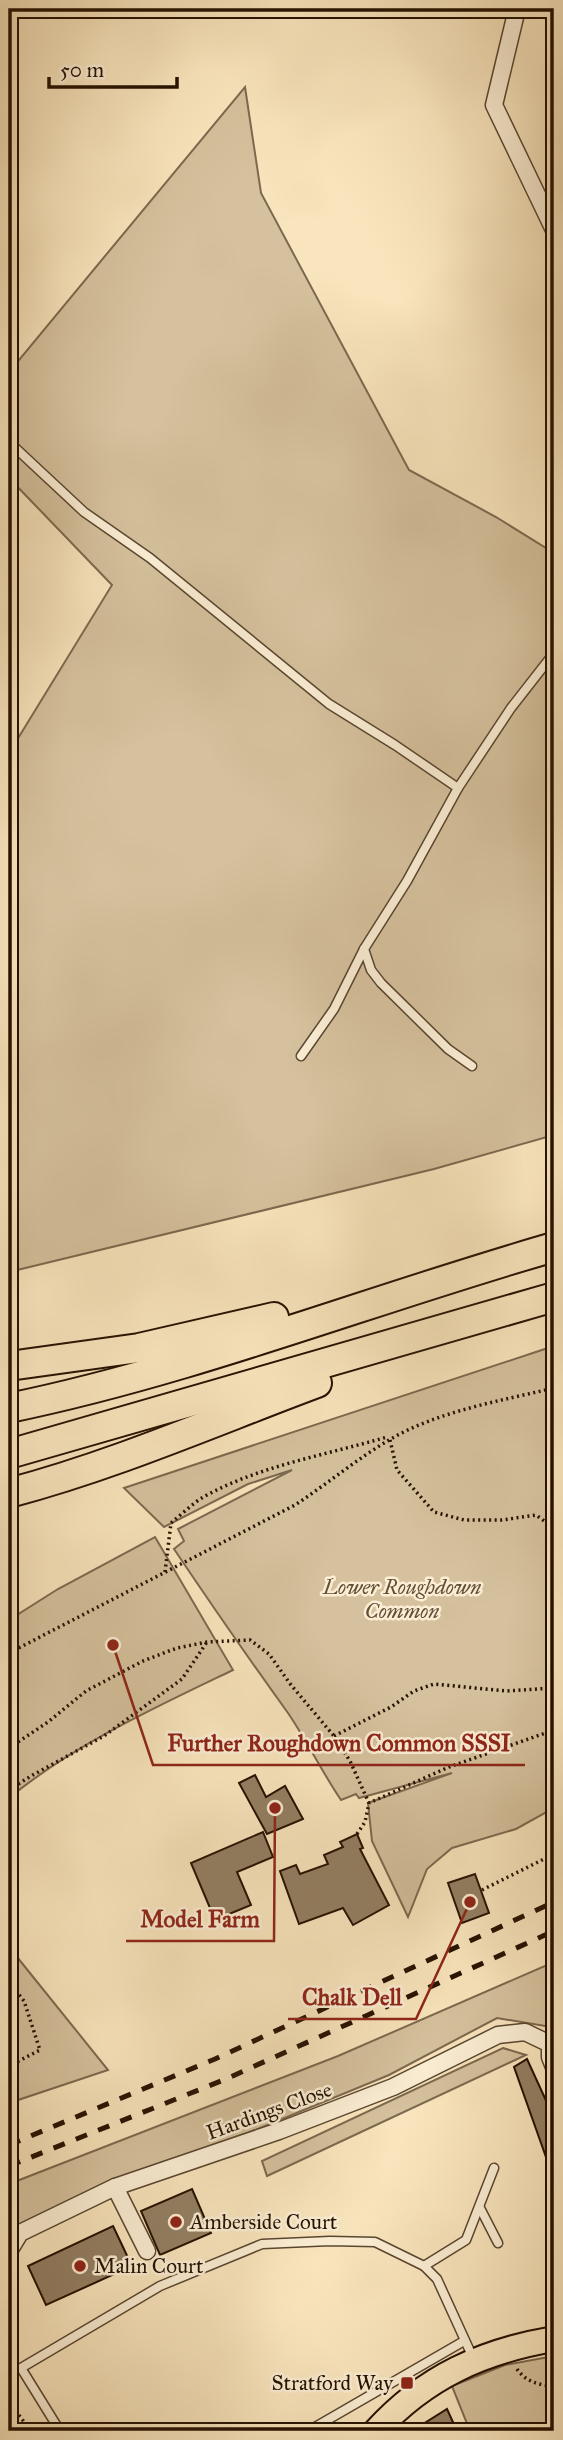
<svg xmlns="http://www.w3.org/2000/svg" width="563" height="2440" font-family="'IM FELL Great Primer',serif">
<style>
.green{fill:#d5c19d;stroke:#7c694f;stroke-width:2}
.building{fill:#937f63;stroke:#241101;stroke-width:2}
.lines{fill:none;stroke-linecap:round;stroke-linejoin:round}
.lane-casing{stroke:#594630;stroke-width:11}
.street-casing{stroke:#594630;stroke-width:19}
.primary-casing{stroke:#241101;stroke-width:28}
.highway-casing{stroke:#241101;stroke-width:32}
.path{stroke:#241101;stroke-width:3.5;stroke-dasharray:2 3.5;stroke-linecap:butt}
.lane{stroke:#fbeed4;stroke-width:8}
.street{stroke:#fbeed4;stroke-width:16}
.primary{stroke:#f9e5bd;stroke-width:24}
.highway{stroke:#f9e5bd;stroke-width:28}
.rail{stroke:#241101;stroke-width:5;stroke-dasharray:12 12;stroke-linecap:butt}
.poi-dot{fill:#8f2418;stroke:#fbeed4;stroke-width:2.5}
.labels{text-anchor:middle;stroke-width:5;stroke-linejoin:round;paint-order:stroke}
.park-label{font-size:21px;font-style:italic;fill:#624f38;stroke:#fbeed4}
.street-label{font-size:21px;fill:#241101;stroke:#fbeed4}
.poi-label{font-size:21px;fill:#241101;stroke:#fbeed4;text-anchor:start}
.leader{fill:none;stroke:#8f2418;stroke-width:2.5}
.callout-dot{fill:#8f2418;stroke:#fbeed4;stroke-width:2.5}
.callout-label{font-size:23px;text-anchor:middle;font-weight:bold;fill:#8f2418;stroke:#fbeed4;stroke-width:5;stroke-linejoin:round;paint-order:stroke}
</style>
<rect width="100%" height="100%" fill="#f9e5bd"/>
<filter id="stains"><feTurbulence type="fractalNoise" baseFrequency=".00286" numOctaves="4"/><feColorMatrix values="0 0 0 0 .2 0 0 0 0 .09 0 0 0 0 .02 0 0 0 .5 -.17"/></filter>
<radialGradient id="worn" r=".72"><stop offset=".6" stop-color="#630" stop-opacity="0"/><stop offset="1" stop-color="#630" stop-opacity=".3"/></radialGradient>
<g class="green">
<path d="M245 87 261 193 409 470 496 517 554 553V1135L434 1169 9 1272V753L112 585 9 478V372Z"/>
<path d="M554 1346V1808L516 1829 452 1848 427 1869 408 1917 372 1841 368 1803 452 1773 359 1798 356 1794 341 1800C322 1772 307 1741 288 1713 249 1659 211 1604 174 1549L184 1541 178 1529 292 1470 248 1484 164 1527 124 1488Z"/>
<path d="M155 1537 233 1670C156 1707 75 1744 9 1798V1620L58 1589Z"/>
<path d="M9 1947 108 2070 9 2103Z"/>
<path d="M554 1962V2025L551 2027 497 2018 389 2075 19 2227 9 2240V2184L338 2056Z"/>
<path d="M503 2048 526 2055 267 2176 262 2161Z"/>
<path d="M554 2356V2431H470L452 2386 505 2365Z"/>
</g>
<g class="building">
<path d="M255 1775 266 1797 285 1786 303 1819 267 1834 239 1783Z"/>
<path d="M263 1832 273 1857 237 1872 251 1905 215 1920 191 1863Z"/>
<path d="M357 1834 363 1848 360 1849 389 1905 353 1925 343 1908 299 1924 280 1871 296 1865 300 1874 328 1864 324 1855 343 1847 340 1842Z"/>
<path d="M475 1874 489 1913 462 1923 448 1883Z"/>
<path d="M527 2059 554 2118V2174H552L514 2067Z"/>
<path d="M192 2189 211 2233 160 2255 141 2211Z"/>
<path d="M113 2226 132 2266 46 2305 28 2266Z"/>
<path d="M447 2409 457 2431H412Z"/>
</g>
<g class="lines">
<g class="lane-casing">
<g id="lane">
<path d="M9 442 84 512 150 558 329 704 395 745 458 788 511 708 554 653"/>
<path d="M364 949 371 970 381 983 448 1049 472 1066"/>
<path d="M301 1056 334 1009 364 949 407 881 458 788"/>
<path d="M480 2208 498 2243"/>
<path d="M474 2360 437 2279 424 2266 466 2240 494 2168"/>
<path d="M310 2430 464 2341"/>
<path d="M60 2431 21 2368 160 2286 262 2244 330 2241 375 2242 424 2266"/>
</g>
</g>
<g class="street-casing">
<g id="street">
<path d="M517 9 494 105 554 230"/>
<path d="M550 2044V2057L554 2067"/>
<path d="M115 2187 147 2251"/>
<path d="M9 2251 20 2233 115 2187 279 2131 393 2087 498 2035 525 2032 550 2044"/>
</g>
</g>
<g class="primary-casing">
<path id="primary" d="M376 2431C425 2377 483 2351 554 2339"/>
</g>
<g class="highway-casing">
<g id="highway">
<path d="M9 1366 139 1348 274 1317"/>
<path d="M9 1408C194 1370 372 1299 554 1247"/>
<path d="M9 1454 554 1297"/>
<path d="M9 1493C115 1465 215 1421 317 1383"/>
</g>
</g>
<g class="path">
<path d="M390 1440 397 1470 434 1512 464 1520H502L536 1515 554 1528"/>
<path d="M165 1572 171 1523C182 1514 193 1503 205 1496 262 1465 326 1455 387 1437"/>
<path d="M9 1653 295 1505C327 1484 357 1459 389 1440 438 1411 500 1401 554 1388"/>
<path d="M334 1736 391 1707 414 1691 434 1684 506 1691 554 1688"/>
<path d="M9 1748 48 1722 86 1691 143 1661 177 1648 207 1642 250 1640 269 1654 291 1685 334 1736 350 1761 369 1803"/>
<path d="M9 1790 31 1776 104 1736 182 1679 207 1642"/>
<path d="M357 1834 365 1822 369 1803 449 1767 554 1730"/>
<path d="M482 1890 554 1854"/>
<path d="M9 1982 24 2001 40 2050 9 2066"/>
<path d="M517 2369C526 2382 539 2385 554 2386"/>
<path d="M9 2402 31 2431"/>
</g>
<use href="#lane" class="lane"/>
<use href="#street" class="street"/>
<use href="#primary" class="primary"/>
<use href="#highway" class="highway"/>
<g class="rail">
<path d="M9 2145 215 2059 554 1902"/>
<path d="M9 2166 226 2079 554 1931"/>
</g>
</g>
<g class="poi-dot">
<circle cx="176" cy="2222" r="7"/>
<circle cx="80" cy="2266" r="7"/>
<rect x="400" y="2376" width="14" height="14" rx="3.5"/>
</g>
<g class="labels">
<g class="park-label">
<text x="402" y="1594">Lower Roughdown<tspan x="402" dy="24">Common</tspan></text>
</g>
<g class="street-label">
<text transform="translate(269 2111) rotate(-20)" y="7">Hardings Close</text>
</g>
<g class="poi-label">
<text x="190" y="2229">Amberside Court</text>
<text x="94" y="2273">Malin Court</text>
<text x="393" y="2390" text-anchor="end">Stratford Way</text>
</g>
</g>
<path class="leader" d="M113 1645L153 1765H525M275 1808L274 1941H126M470 1902L416 2019H288"/>
<g class="callout-dot">
<circle cx="113" cy="1645" r="7"/>
<circle cx="275" cy="1808" r="7"/>
<circle cx="470" cy="1902" r="7"/>
</g>
<g class="callout-label">
<text x="339" y="1751">Further Roughdown Common SSSI</text>
<text x="200" y="1927">Model Farm</text>
<text x="352" y="2005">Chalk Dell</text>
</g>
<rect width="563" height="2440" fill="none" stroke="#f9e5bd" stroke-width="35"/>
<rect x="10" y="10" width="542" height="2419" fill="none" stroke="#241101" stroke-width="3.5"/>
<rect x="18" y="18" width="528" height="2405" fill="none" stroke="#241101" stroke-width="2"/>
<path d="M49 77v10h128v-10" fill="none" stroke="#241101" stroke-width="3.5"/>
<text x="60" y="77" font-size="21" fill="#241101" stroke="#fbeed4" stroke-width="5" paint-order="stroke">50 m</text>
<rect width="100%" height="100%" filter="url(#stains)"/>
<rect width="100%" height="100%" fill="url(#worn)"/>
</svg>
